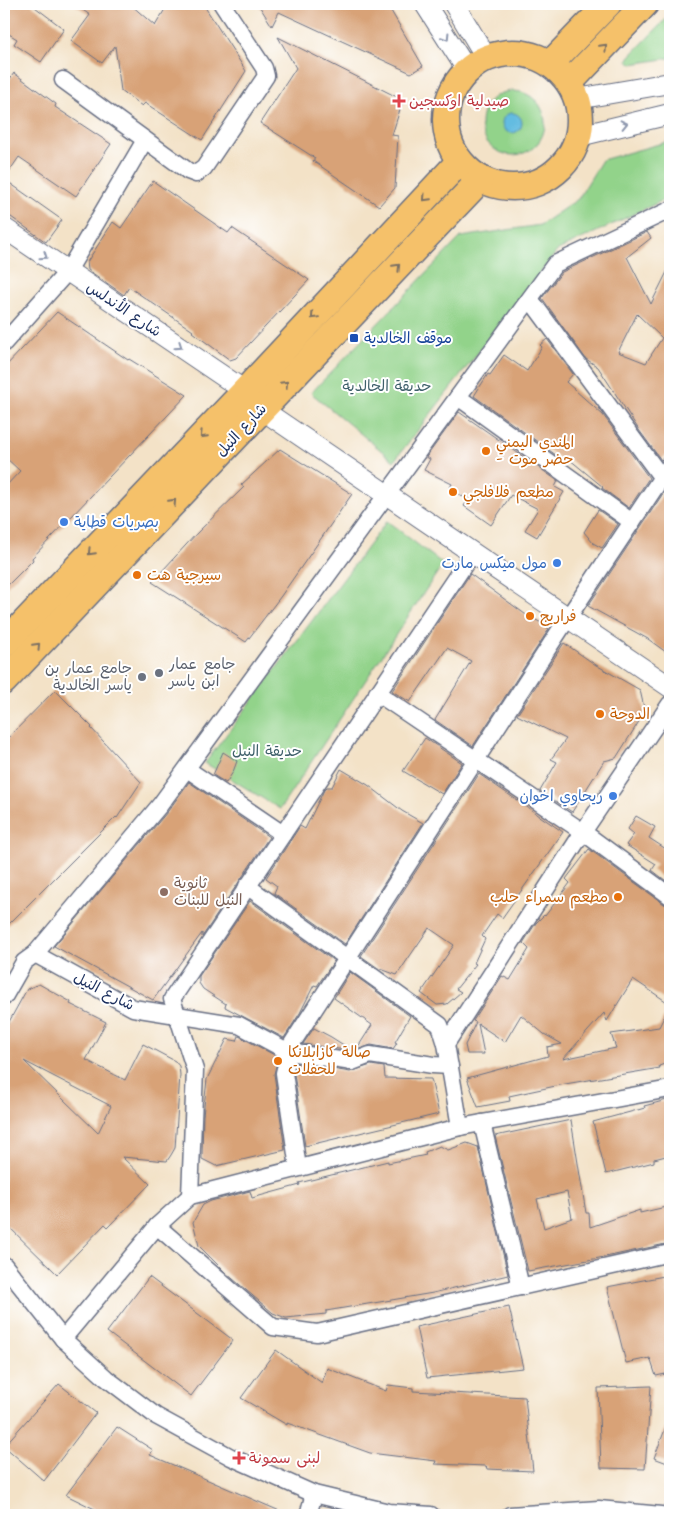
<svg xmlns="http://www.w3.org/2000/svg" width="674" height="1519" font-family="Kalam,'Playpen Sans Arabic',sans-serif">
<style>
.green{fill:#92d38a;stroke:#568174}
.water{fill:#64bce1;stroke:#4076a0}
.building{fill:#d8a277;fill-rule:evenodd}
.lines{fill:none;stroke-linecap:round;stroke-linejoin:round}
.minor-casing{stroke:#676e83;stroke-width:19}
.tertiary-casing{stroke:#676e83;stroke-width:22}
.primary-casing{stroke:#676e83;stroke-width:29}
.minor{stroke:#fff;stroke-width:16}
.tertiary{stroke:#fff;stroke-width:20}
.primary{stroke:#f5c16b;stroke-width:26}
.oneway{stroke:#8d97ae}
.oneway2{stroke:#7d7164}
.health-dot{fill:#e0444e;stroke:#fff;stroke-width:2}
.transit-dot{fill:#1a4fb4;stroke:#fff;stroke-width:2}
.food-dot{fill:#e8710a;stroke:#fff;stroke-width:2}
.shop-dot{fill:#3f7fe0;stroke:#fff;stroke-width:2}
.worship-dot{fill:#6b7280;stroke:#fff;stroke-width:2}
.education-dot{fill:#8d6e63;stroke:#fff;stroke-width:2}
.labels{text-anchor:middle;stroke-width:4;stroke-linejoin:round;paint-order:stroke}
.health-label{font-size:15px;fill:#be3a42;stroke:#fff;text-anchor:start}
.street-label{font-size:15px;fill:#1b2f5e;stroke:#fff}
.transit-label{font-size:15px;fill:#164399;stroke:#fff;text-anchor:start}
.park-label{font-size:15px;fill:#3f606b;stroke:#fff}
.food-label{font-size:15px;fill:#c56008;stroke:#fff;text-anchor:start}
.shop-label{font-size:15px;fill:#366cbe;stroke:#fff;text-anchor:end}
.worship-label{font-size:15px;fill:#5b616d;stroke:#fff;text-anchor:start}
.education-label{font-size:15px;fill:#785e54;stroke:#fff;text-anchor:start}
</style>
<rect width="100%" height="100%" fill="#fff"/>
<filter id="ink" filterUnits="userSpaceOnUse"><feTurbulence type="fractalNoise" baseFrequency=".02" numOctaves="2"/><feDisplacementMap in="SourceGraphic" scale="10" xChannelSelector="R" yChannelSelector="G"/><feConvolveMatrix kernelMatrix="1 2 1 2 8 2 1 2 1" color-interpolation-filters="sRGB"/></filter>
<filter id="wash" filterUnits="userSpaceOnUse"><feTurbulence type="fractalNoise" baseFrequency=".0096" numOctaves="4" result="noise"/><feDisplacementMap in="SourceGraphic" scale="20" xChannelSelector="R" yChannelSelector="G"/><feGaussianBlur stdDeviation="1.12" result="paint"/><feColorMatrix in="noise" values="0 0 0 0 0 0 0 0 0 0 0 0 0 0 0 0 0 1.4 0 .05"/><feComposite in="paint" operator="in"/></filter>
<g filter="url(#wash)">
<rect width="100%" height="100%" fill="#f3e2c7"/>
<g class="green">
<path d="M670 15V58L632 64 628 61 629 57Z"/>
<circle cx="513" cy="123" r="32"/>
<path d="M670 141V197L558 250 394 461 311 393 461 237 540 225 578 199 602 160Z"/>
<path d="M387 521 443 564 280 809 205 763Z"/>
</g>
<circle class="water" cx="512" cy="123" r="10"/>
<g id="blocks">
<g class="building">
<path d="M4 4H31L64 29 41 62 14 44 17 39 4 31Z"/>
<path d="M74 4H130L155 26 168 4H203L246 71 202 140 145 103 142 106 121 91 115 46 102 63 71 41 90 15Z"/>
<path d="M258 4H387L423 66 411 73 279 12 272 26Z"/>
<path d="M278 37 403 100 392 135 398 136 395 188 379 206 313 161 315 158 260 123 296 68Z"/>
<path d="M14 73 56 104 55 107 111 144 76 196 19 157 4 179 62 220 46 242 4 212V87Z"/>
<path d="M153 181 228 233 232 228 309 280 236 358 230 360 192 332 193 331 129 287 124 295 88 270 87 262 113 222 121 228Z"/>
<path d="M647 232 651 238 627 257 651 304 670 266V455L665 456 661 460 639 430 598 367 586 359 542 298 562 272ZM637 314 662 338 646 363 618 352Z"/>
<path d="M57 312 128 360 129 359 187 395 32 558 33 560 4 589V488L20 471 4 456V368Z"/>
<path d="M547 339 573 374 566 382 603 415 649 478 629 508 602 488 603 487 569 459 567 463 474 396 488 374 490 375 504 355 527 371 542 347 540 345Z"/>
<path d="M459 412 558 481 555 487 564 492 537 537 525 530 538 509 511 495 491 525 464 506 468 500 450 488 452 484 424 470 430 459 426 457 427 456Z"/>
<path d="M280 449 352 494 281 596 246 642 152 582 197 533 244 487 241 485Z"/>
<path d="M670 483V655L648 639 588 606Z"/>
<path d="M598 510 618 524 602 548 593 543 584 532Z"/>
<path d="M470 574 529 617 538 621 549 629 473 746 435 720 471 661 447 648 410 702 392 691Z"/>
<path d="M564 643 596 665 640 690 645 712 616 758 604 761 572 812 540 791 557 762 551 759 566 739 517 715Z"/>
<path d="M55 690 92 727 91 728 141 782 117 818 116 817 4 929V742Z"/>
<path d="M425 738 462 763 442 794 403 771Z"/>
<path d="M223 752 237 761 233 772 226 783 213 775Z"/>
<path d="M341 769 368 785 402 811 423 823 345 944 274 893 277 886 266 878 300 826 305 829 324 790 327 787H332Z"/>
<path d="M479 774 563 832 502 918 497 914 482 936 485 939 474 963 476 964 456 989 461 992 447 1004 437 1005 421 993 454 945 429 928 397 975 378 968 361 956Z"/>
<path d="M189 782 269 837 202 937V933L153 1000 54 946 168 811Z"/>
<path d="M636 816 655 827 649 838 666 849 670 842V884L652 870 656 864 626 845 634 834 628 829Z"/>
<path d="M589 849 664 904 670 906V1004L633 979 607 1021 604 1013 563 1059 616 1048 611 1034 659 1027 670 1005V1062L659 1066 660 1068 565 1084 509 1096 510 1101 478 1107 467 1078 548 1056 547 1047 562 1044 544 1034 521 1015 505 1042 478 1024 484 1054H467L465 1045 476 1022 473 1021 502 976 510 980 529 949 523 943 536 923 544 915 545 916 570 883 566 879Z"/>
<path d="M250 901 334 961 317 986 314 985 300 1013 284 1038 225 1007 226 1004 203 989 199 983V976Z"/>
<path d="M350 972 410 1016 395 1042 397 1043 393 1049 371 1045 356 1050 372 1025 334 998Z"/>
<path d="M39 984 71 1002 70 1004 106 1022 86 1060 125 1080 143 1044 175 1061 179 1066 180 1075 175 1148 171 1155 167 1161 122 1157 150 1184 108 1227 105 1224 57 1274 4 1222V1031L27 989ZM24 1061 111 1106 98 1133Z"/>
<path d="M314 1028 331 1037 353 1051 303 1044Z"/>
<path d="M239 1036 278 1057 274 1074 285 1150 216 1166 202 1159V1156L203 1116 207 1079 227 1039 237 1041Z"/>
<path d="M297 1063 350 1072 371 1065 384 1067 385 1078 431 1079 439 1114 305 1146 294 1074Z"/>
<path d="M667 1100V1102L670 1101V1155L654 1159V1162L606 1174 593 1122 645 1108 644 1106Z"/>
<path d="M571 1120 586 1213H589L590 1227 640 1210V1213L670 1206V1243L610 1256 528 1271 495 1136ZM567 1192 572 1218 544 1228 537 1199Z"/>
<path d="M467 1143 478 1147 508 1275 433 1293 326 1311V1314L286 1318 273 1313 226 1273 199 1246 193 1222 203 1205 211 1201 250 1191 252 1198 300 1185 299 1183 388 1161V1163L426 1155 425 1152 440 1146 448 1150Z"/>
<path d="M664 1276 670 1304V1373L656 1376 650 1358 626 1363 607 1287Z"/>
<path d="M149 1277 233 1340 191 1396 107 1332Z"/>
<path d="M509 1307 523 1368 427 1378 416 1327Z"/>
<path d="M276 1350 322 1383 327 1368 386 1391 388 1385 413 1388V1391L525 1397 533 1471 487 1469 486 1466 435 1464 436 1461 370 1453 287 1423V1425L241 1398Z"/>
<path d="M59 1384 96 1413 44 1481 4 1446Z"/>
<path d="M651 1386 645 1469 601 1468 598 1388Z"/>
<path d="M669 1419 670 1420V1464L654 1458Z"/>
<path d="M117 1427 153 1450 150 1455 289 1515H107L66 1495Z"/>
</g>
</g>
</g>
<g filter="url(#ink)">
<use href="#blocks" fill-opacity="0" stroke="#676e83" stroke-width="1"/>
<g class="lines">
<g class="minor-casing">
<g id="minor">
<path d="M63 80 188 171 196 174 204 168 266 76 264 68 222 4"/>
<path d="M530 299 662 478"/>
<path d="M4 343 68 271 145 140"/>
<path d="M458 397 632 522"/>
<path d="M377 693 583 832 670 896"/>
<path d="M187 769 283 834 473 552"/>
<path d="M247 886 440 1025 446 1044"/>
<path d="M35 954 133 1008 239 1025 289 1052 352 1062 370 1055 433 1065 450 1066"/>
<path d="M4 997 24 962 35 954 160 805 555 264 670 210"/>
<path d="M482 1123 521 1287"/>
<path d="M460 1127 446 1044 583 832 670 704"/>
<path d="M298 1168 284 1073 291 1045 569 616 670 465"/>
<path d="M190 1196 195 1070 172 999 283 834"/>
<path d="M157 1226 273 1327 317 1333 670 1253"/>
<path d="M4 1265 63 1339 106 1378 156 1416 231 1457 314 1494 389 1512 431 1515"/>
<path d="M63 1339 157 1226 190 1196 460 1127 670 1089"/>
<path d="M308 1515 314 1494"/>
<path d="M510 1515 599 1509 661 1515"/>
</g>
</g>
<g class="tertiary-casing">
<g id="tertiary">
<path d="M425 4 467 70"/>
<path d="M454 4 486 57"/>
<path d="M577 99 670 83"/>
<path d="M579 136 670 114"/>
<path d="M4 228 245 391"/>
<path d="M261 409 670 687"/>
</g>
</g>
<g class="primary-casing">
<g id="primary">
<circle cx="513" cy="120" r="67"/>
<path d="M551 63 608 4"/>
<path d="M570 82 645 4"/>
<path d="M4 644 245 391 459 162"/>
<path d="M4 681 480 180"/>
</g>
</g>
<use href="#minor" class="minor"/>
<use href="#tertiary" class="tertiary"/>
<use href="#primary" class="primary"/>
</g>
<defs><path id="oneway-chevron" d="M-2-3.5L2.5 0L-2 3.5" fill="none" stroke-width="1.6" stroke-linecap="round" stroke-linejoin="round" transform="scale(1.25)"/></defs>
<g class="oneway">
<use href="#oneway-chevron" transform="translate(446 37) rotate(58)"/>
<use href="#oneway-chevron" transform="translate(624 124) rotate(-13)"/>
<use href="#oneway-chevron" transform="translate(44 256) rotate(34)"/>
<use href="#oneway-chevron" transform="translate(179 346) rotate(34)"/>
</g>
<g class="oneway2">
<use href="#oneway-chevron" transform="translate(604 47) rotate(-47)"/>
<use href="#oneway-chevron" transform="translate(426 198) rotate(133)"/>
<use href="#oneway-chevron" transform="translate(397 267) rotate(-46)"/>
<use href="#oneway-chevron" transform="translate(314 316) rotate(133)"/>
<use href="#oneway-chevron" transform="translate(285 384) rotate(-46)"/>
<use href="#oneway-chevron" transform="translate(203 435) rotate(134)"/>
<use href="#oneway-chevron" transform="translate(173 502) rotate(-47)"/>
<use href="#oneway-chevron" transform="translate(91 552) rotate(134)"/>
<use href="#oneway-chevron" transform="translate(37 646) rotate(-47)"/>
</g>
</g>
<g class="health-dot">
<path d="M396.5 93.5h5v5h5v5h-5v5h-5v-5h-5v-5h5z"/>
<path d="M236.5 1450.5h5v5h5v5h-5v5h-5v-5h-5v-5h5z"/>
</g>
<rect class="transit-dot" x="349" y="333" width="10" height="10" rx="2.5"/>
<g class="food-dot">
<circle cx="486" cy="451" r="5"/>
<circle cx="453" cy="492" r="5"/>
<circle cx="137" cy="575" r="5"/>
<circle cx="530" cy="616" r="5"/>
<circle cx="600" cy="714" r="5"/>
<circle cx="618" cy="897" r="5"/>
<circle cx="278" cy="1061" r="5"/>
</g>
<g class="shop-dot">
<circle cx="64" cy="522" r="5"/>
<circle cx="557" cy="563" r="5"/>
<circle cx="613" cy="796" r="5"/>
</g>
<g class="worship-dot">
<circle cx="159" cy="673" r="5"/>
<circle cx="142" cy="677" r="5"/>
</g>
<circle class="education-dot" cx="164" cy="892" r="5"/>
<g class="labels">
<g class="health-label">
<text x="409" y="106">صيدلية اوكسجين</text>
<text x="249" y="1463">لبنى سمونة</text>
</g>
<g class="street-label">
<text transform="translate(124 309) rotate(34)" y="5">شارع الأندلس</text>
<text transform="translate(241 430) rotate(-47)" y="5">شارع النيل</text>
<text transform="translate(104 991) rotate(27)" y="5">شارع النيل</text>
</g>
<g class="transit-label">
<text x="364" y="343">موقف الخالدية</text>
</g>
<g class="park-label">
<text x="387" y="391">حديقة الخالدية</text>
<text x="267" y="756">حديقة النيل</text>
</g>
<g class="food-label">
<text x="496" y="447">المندي اليمني<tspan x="496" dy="17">- حضر موت</tspan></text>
<text x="463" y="497">مطعم فلافلجي</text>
<text x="147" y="580">سيرجية هت</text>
<text x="540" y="621">فراريج</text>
<text x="610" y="719">الدوحة</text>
<text x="608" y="902" text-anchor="end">مطعم سمراء حلب</text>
<text x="288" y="1057">صالة كازابلانكا<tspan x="288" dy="17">للحفلات</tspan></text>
</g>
<g class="shop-label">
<text x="74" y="527" text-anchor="start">بصريات قطاية</text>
<text x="547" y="568">مول ميكس مارت</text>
<text x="603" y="801">ريحاوي اخوان</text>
</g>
<g class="worship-label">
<text x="169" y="669">جامع عمار<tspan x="169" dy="17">ابن ياسر</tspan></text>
<text x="132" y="673" text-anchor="end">جامع عمار بن<tspan x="132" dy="17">ياسر الخالدية</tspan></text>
</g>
<g class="education-label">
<text x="174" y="888">ثانوية<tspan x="174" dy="17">النيل للبنات</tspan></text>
</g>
</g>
<rect width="674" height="1519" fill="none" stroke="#fff" stroke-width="20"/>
</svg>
